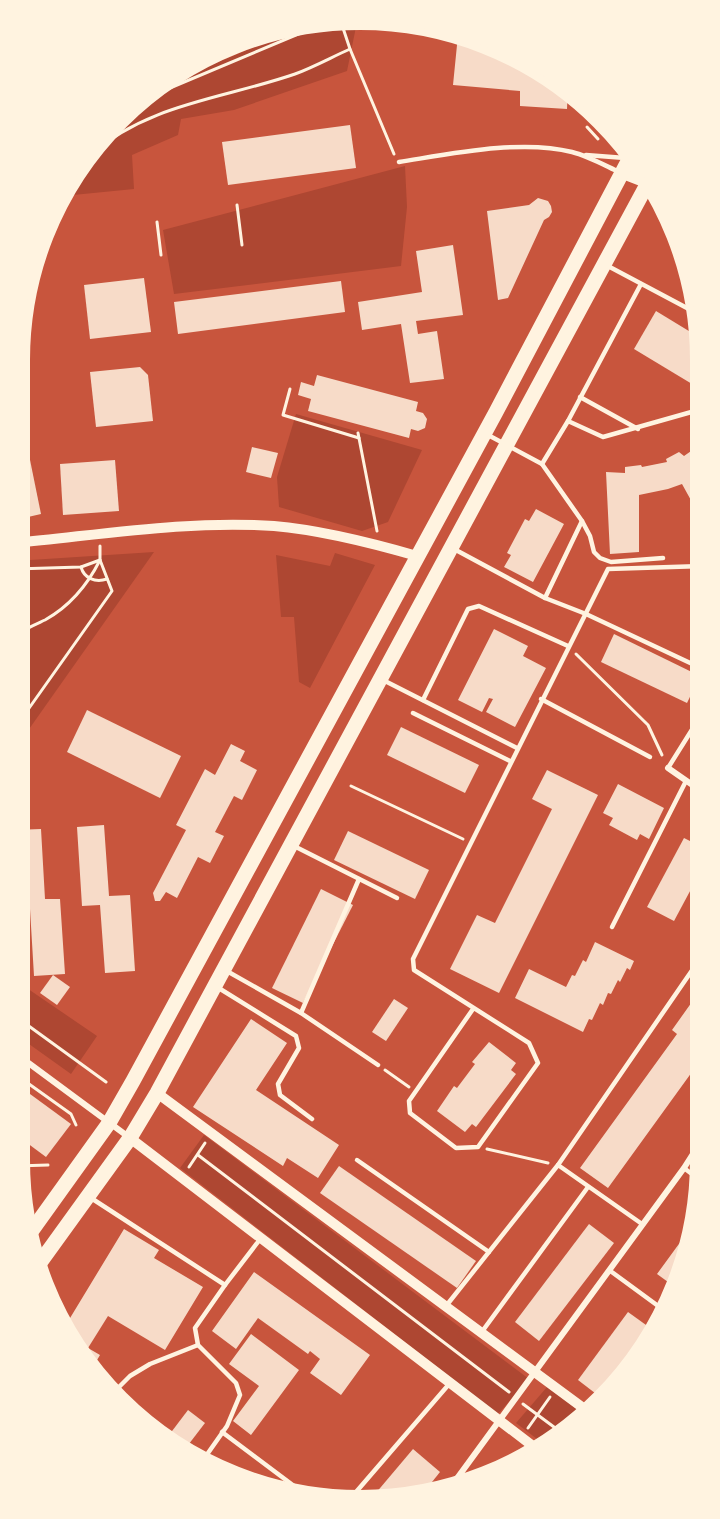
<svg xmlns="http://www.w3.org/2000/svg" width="720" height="1519" font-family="'Roboto Condensed',sans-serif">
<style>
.green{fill:#ae4732}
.water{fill:#8f3625}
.building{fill:#f7dbc8}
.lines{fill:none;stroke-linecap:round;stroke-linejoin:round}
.path{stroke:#fff3e0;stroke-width:3}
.service{stroke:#fff3e0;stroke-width:4.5}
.minor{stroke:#fff3e0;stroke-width:6}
.tertiary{stroke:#fff3e0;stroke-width:10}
.primary{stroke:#fff3e0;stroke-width:15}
.rim{fill:none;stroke:#fff3e0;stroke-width:8}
</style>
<rect width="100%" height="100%" fill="#c8553d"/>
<g class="green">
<path d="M360 15 379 19 356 27 347 71 234 110 181 119 178 135 132 155 134 189 63 196 116 116 161 86 304 26Z"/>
<path d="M405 166 407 207 401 266 174 294 163 230Z"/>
<path d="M296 414 422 450 388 522 362 531 279 507 277 477Z"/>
<path d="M154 552 15 749V561Z"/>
<path d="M335 553 375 565 310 688 299 682 294 617H281L276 555 330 566Z"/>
<path d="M15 980 97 1036 71 1074 15 1034Z"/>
<path d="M204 1135 529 1379 498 1414 180 1168Z"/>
<path d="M547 1387 586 1416 545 1445 516 1423Z"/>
</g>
<path class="water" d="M295 28 175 77 228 41Z"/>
<g class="building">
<path d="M458 35 492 41 568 85 567 109 520 106V91L453 85Z"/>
<path d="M350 125 356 168 228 185 222 142Z"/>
<path d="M538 198 548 201 551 206 552 212 549 217 544 220 508 298 498 300 487 211 529 205Z"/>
<path d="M453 245 463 315 416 321 418 334 437 331 444 379 410 383 401 324 362 330 358 302 422 292 416 251Z"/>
<path d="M144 278 151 332 90 339 84 285Z"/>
<path d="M341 281 345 312 178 334 174 302Z"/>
<path d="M656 311 702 339V390L634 349Z"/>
<path d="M18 345H26L27 445H15V360Z"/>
<path d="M140 367 148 375 153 421 96 427 90 372Z"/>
<path d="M317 375 418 402 416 411 423 413 427 419 425 428 418 431 411 429 409 438 308 411 311 399 298 395 301 382 314 386Z"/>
<path d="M252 447 278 453 271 478 246 472Z"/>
<path d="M694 449 703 461V522L682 484 668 489 639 495V552L610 554 606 472 625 473V467L641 465 642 467 667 462 666 459 679 452 684 456Z"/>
<path d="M29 455 41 514 15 520V458Z"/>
<path d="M115 460 119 511 63 515 60 464Z"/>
<path d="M536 509 564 524 533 582 504 567 511 555 507 553 525 519 529 521Z"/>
<path d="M494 629 528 646 523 656 546 668 515 727 486 712 493 699 489 698 482 712 458 700Z"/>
<path d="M614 634 700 676 687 703 601 662Z"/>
<path d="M87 710 181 756 160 798 67 752Z"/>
<path d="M401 727 479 765 465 793 387 755Z"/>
<path d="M231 744 245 751 240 761 257 770 242 800 234 796 215 832 224 836 210 863 198 857 177 898 166 892 160 901H155L153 893 186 830 176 825 205 769 215 775Z"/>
<path d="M547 770 598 795 499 993 450 969 477 915 495 923 552 809 532 799Z"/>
<path d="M618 784 664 808 649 839 640 834 637 840 609 825 613 818 603 813Z"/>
<path d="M104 825 109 896 130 895 135 971 105 973 100 905 82 906 77 827Z"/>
<path d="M41 829 45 899H60L65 974 34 976 30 909 15 910V830Z"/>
<path d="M348 831 429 870 415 899 334 860Z"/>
<path d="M684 838 704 848V865L674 921 647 907Z"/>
<path d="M321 889 353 905 303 1003 272 988Z"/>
<path d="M595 942 634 961 630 970 627 968 620 982 618 980 611 994 608 993 603 1005 600 1003 592 1020 589 1019 583 1032 515 998 529 969 566 987 572 975 575 976 583 960 586 962Z"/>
<path d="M53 975 70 987 57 1005 40 993Z"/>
<path d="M704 985 705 1040 698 1049 705 1054 608 1188 580 1168 677 1034 672 1030Z"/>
<path d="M394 999 408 1008 386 1041 372 1032Z"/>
<path d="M251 1019 287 1043 256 1090 339 1145 318 1178 287 1158 283 1166 193 1107Z"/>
<path d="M489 1042 516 1063 511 1070 516 1074 476 1127 472 1124 465 1132 437 1111 454 1086 457 1088 475 1064 472 1062Z"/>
<path d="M15 1083 71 1124 46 1157 15 1134Z"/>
<path d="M339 1166 476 1261 457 1288 320 1193Z"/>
<path d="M589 1224 614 1243 539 1341 515 1322Z"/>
<path d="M692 1226 683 1269 679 1290 657 1274Z"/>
<path d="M124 1229 159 1250 154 1258 203 1287 165 1350 108 1316 88 1348 100 1355 90 1372 64 1328Z"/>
<path d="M254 1272 370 1355 341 1395 310 1373 320 1359 310 1351 308 1354 258 1318 236 1349 212 1331Z"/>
<path d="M628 1312 653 1330 604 1400 578 1380Z"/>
<path d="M251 1334 299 1370 251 1435 233 1421 259 1386 229 1364Z"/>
<path d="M188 1410 205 1423 182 1453 166 1439Z"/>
<path d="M413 1449 440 1472 420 1497 405 1501 370 1500Z"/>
</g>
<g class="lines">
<g class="path">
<path d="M340 19 350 49 394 154"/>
<path d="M139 101 327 22"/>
<path d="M587 127 598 139"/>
<path d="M105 133 108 139"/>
<path d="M90 155C150 103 223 99 295 74 314 67 332 57 350 49"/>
<path d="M237 205 242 245"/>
<path d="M664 213 669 210"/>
<path d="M157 222 161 255"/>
<path d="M290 389 283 415 359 438"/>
<path d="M358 433 377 531"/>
<path d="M81 567C84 578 95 583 107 579"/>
<path d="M15 569 81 567 100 560"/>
<path d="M15 636C24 629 34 625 45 620 70 606 87 586 100 560"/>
<path d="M15 653 18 649 15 648"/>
<path d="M576 654 648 725 662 755"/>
<path d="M15 723H18L15 718"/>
<path d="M15 728 112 591 100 560V546"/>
<path d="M351 786 463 839"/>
<path d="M15 1016 106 1082"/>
<path d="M385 1070 409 1087"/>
<path d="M15 1074 71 1114 76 1125"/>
<path d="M487 1149 548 1163"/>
<path d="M198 1155 509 1392"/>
<path d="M16 1166 48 1165"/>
<path d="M189 1167 205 1143"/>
<path d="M523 1404 562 1433"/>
<path d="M528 1428 550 1397"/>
</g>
<g class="service">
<path d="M586 155 625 158"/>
<path d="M399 162C450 154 521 139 572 152 588 156 604 165 619 172"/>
<path d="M606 265 702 316"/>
<path d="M580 397 638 429"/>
<path d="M568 421 641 284"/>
<path d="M488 435 542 464 582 521 590 536 594 552 600 558 611 562 663 558"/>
<path d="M542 464 568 421 603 437 702 409"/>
<path d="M582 521 545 598 586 614 703 669"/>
<path d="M454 549 545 598"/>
<path d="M383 680 517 748"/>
<path d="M541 699 650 757"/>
<path d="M423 700 468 609 479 606 568 646"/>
<path d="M413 713 510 761"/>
<path d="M668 768 703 712"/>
<path d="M292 845 397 898"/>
<path d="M612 927 686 781"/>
<path d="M225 970 301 1013 378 1065"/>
<path d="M217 987 296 1036 299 1048 278 1084 280 1095 312 1119"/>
<path d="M473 1009 409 1101 410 1113 456 1148 478 1147 538 1063 529 1043 414 970 413 959 608 569 703 566"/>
<path d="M301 1013 359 879"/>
<path d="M357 1160 489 1252"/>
<path d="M558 1165 642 1224"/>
<path d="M684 1168 701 1181"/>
<path d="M91 1198 225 1285 195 1328 198 1345 236 1383 240 1395 227 1426 201 1463"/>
<path d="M609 1270 665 1311"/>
<path d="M225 1285 261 1238"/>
<path d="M446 1306 558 1165 704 953"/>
<path d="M481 1333 588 1187"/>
<path d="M113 1393 130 1376 150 1364 198 1345"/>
<path d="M222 1432 310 1498"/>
<path d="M350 1499 450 1383"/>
</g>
<g class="minor">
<path d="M668 768 704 793"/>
<path d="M15 1053 130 1138"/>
<path d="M450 1488 684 1168 705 1135"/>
</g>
<g class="tertiary">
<path d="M623 174 654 186"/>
<path d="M15 543C100 535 188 520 274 526 321 530 372 543 417 556"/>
<path d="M157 1093 590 1413"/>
<path d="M130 1138 538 1450"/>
</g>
<g class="primary">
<path d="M28 1236 109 1123 133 1081 496 412 634 150"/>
<path d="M34 1271 130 1138 157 1093 650 179"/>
</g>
</g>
<path d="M0 0H720V1519H0ZM360 26H360A334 334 0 0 1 694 360V1160A334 334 0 0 1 360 1494H360A334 334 0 0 1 26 1160V360A334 334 0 0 1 360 26Z" fill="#fff3e0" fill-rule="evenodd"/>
<path class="rim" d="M360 26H360A334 334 0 0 1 694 360V1160A334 334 0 0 1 360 1494H360A334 334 0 0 1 26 1160V360A334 334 0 0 1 360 26Z"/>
</svg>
